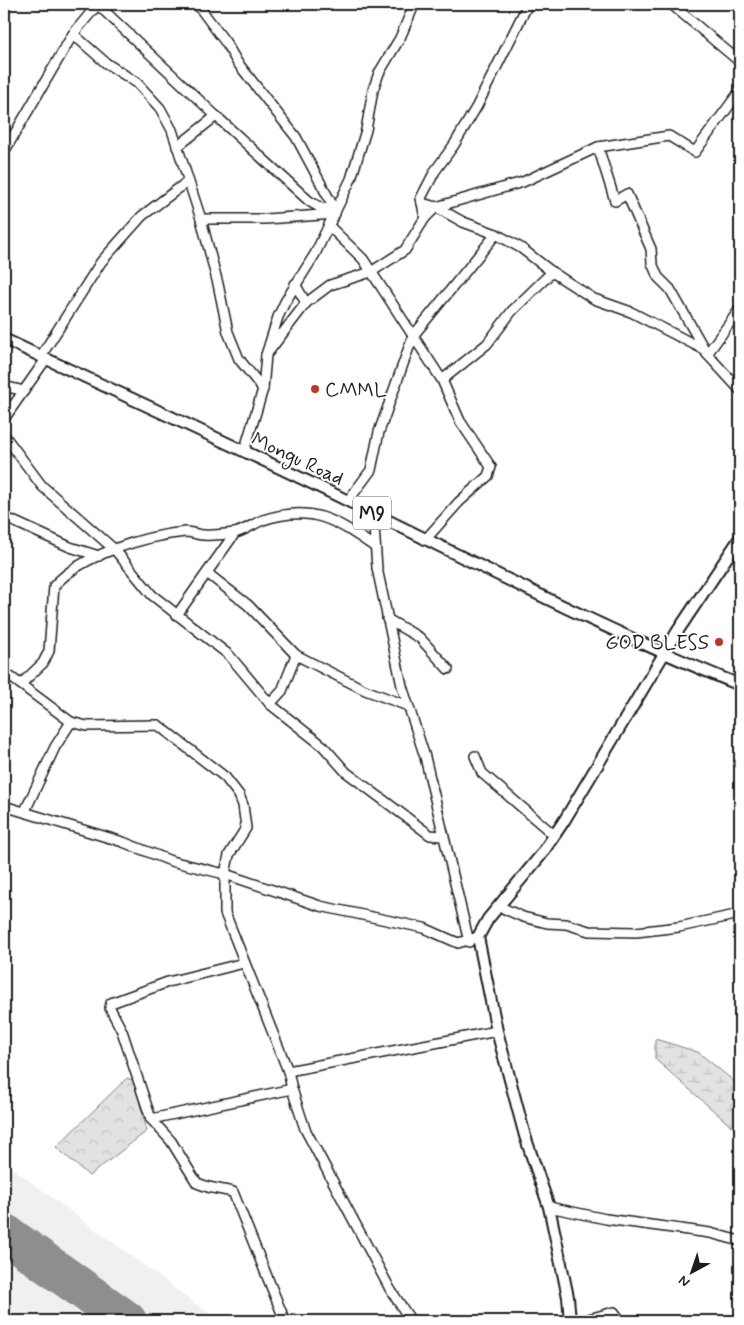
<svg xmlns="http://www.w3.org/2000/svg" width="744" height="1325" font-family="Mynerve,sans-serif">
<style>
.built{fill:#f0f0f0}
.forest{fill:url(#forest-crowns);stroke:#7f7f7f}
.wetland{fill:url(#wetland-marsh);stroke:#7f7f7f}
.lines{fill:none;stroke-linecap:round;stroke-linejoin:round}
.runway{stroke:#8e8e8e;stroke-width:40}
.minor-casing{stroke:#1c1c1c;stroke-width:12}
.major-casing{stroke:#1c1c1c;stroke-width:14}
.minor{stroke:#fff;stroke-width:9}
.major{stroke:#fff;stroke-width:10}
.poi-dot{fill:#c8321e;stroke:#fff;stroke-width:2}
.labels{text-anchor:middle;stroke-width:4;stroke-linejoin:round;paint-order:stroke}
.shield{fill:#fff;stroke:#606060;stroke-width:1}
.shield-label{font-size:19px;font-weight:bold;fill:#1c1c1c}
.poi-label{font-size:20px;fill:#1c1c1c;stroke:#fff;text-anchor:start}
.street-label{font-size:20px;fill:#1c1c1c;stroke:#fff}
</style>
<defs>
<pattern id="forest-crowns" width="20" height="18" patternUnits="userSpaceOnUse" patternTransform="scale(1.25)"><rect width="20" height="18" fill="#e2e2e2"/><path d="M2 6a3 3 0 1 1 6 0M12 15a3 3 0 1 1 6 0" fill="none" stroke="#c1c1c1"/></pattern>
<pattern id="wetland-marsh" width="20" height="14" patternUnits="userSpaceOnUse" patternTransform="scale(1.25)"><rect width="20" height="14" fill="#e2e2e2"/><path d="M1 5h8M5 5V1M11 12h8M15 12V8" fill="none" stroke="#c1c1c1"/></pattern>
</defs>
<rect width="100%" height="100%" fill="#fff"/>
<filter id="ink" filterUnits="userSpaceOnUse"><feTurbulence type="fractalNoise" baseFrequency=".02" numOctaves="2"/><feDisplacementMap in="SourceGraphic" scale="10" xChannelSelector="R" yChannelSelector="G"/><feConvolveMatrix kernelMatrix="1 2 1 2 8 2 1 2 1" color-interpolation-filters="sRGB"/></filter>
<g filter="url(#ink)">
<path class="built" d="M4 1162 219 1321H4Z"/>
<path class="forest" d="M127 1078 134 1081 147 1131 89 1176 56 1147Z"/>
<path class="wetland" d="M655 1039 698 1052 740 1086V1134L655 1059Z"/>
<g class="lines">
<path class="runway" d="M4 1233 127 1321"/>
<g class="minor-casing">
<g id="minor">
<path d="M97 4 216 116"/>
<path d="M197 4 226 43 237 62 296 137 334 208"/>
<path d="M671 4 740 62"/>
<path d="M738 4 740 10"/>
<path d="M73 34 106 63 137 83 160 108 172 130 201 219 218 284 228 332 239 359 263 389"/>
<path d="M177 147 216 116 309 201 321 208 336 209"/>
<path d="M598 147 615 201 627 194 651 249 652 263 658 277 670 289 707 354 740 390"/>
<path d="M4 152 73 34 98 4"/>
<path d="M422 203 436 207 463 222 496 234 521 248 552 272 594 299 631 312 705 350"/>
<path d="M425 218 421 198 435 171 454 145 477 106 528 4"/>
<path d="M201 219H266L335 214"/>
<path d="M329 226 363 259 442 380 460 421 491 467 488 476 459 502 425 540"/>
<path d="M295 284 306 303"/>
<path d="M707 354 740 309"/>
<path d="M266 355 306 303 330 285 371 272 405 250 425 218 436 207 523 182 598 147 669 136 695 152 740 91"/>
<path d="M41 356 101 262 142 216 187 182"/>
<path d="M442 380 487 344 512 311 552 272"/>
<path d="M4 386 24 391"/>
<path d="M4 419 46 359"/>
<path d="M4 435 42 486 115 550 152 595 229 655 270 704 323 746 346 772 430 835 442 836"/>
<path d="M244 452 263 389 266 355 278 317 285 302 315 254 351 179 366 130 373 90 379 73 400 38 412 10V4"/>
<path d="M348 501 371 470 379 432 413 336 496 234"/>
<path d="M373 513 377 568 402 686 425 757 469 942"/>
<path d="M4 517 70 547 99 556"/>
<path d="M207 573 248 605 296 655 365 690 408 706"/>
<path d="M177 615 235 533C246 530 253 524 263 520 312 504 336 520 375 547"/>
<path d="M387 619 420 638 448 669"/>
<path d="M4 672 71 722"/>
<path d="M21 684 43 663 49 651 54 586C81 555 145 536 185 532 192 532 198 535 204 535 214 536 225 534 235 533"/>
<path d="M270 704 282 691 296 655"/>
<path d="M475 756 482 773 554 835"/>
<path d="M4 806 123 842 171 861 225 874 320 906 424 928 458 943 478 937"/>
<path d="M25 811 55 747 71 722 87 726 158 725 225 777 239 795 243 805 246 828 229 855 225 874V913L288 1071 497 1031"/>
<path d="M498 906 523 917 547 923 566 924 589 931 636 932 679 927 740 914"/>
<path d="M244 963 168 982 111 1003 110 1008 122 1031 151 1119 292 1089 288 1071"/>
<path d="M292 1089 305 1129 390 1289 411 1321"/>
<path d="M151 1119 171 1141 197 1183 208 1187 233 1192 285 1321"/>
<path d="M549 1207 606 1219 710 1233 740 1241"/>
<path d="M581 1321 614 1312 621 1321"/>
</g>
</g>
<g class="major-casing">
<g id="major">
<path d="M4 339C118 393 234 445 348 501 478 564 606 631 740 685"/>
<path d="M570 1321 568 1297 555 1235 549 1207 525 1136 497 1031 478 937 488 919 541 855 564 821 677 632 740 538"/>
</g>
</g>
<use href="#minor" class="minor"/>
<use href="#major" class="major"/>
</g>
</g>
<g class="poi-dot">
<circle cx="315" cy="389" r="5"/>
<circle cx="719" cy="642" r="5"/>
</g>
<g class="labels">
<rect class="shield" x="353" y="496.5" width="38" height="33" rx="4"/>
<g class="shield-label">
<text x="372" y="520">M9</text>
</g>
<g class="poi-label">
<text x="325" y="396">CMML</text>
<text x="709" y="649" text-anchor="end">GOD BLESS</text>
</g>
<g class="street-label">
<text transform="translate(298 458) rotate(25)" y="7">Mongu Road</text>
</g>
</g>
<rect width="744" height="1325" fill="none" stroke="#fff" stroke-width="20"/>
<rect x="10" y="10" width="724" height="1305" fill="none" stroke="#1c1c1c" stroke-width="2" filter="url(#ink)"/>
<g transform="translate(692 1272) rotate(220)" stroke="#ffffff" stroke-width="4" paint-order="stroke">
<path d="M0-4L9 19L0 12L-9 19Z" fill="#1c1c1c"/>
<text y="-8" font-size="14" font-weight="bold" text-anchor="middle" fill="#1c1c1c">N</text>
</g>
</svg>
